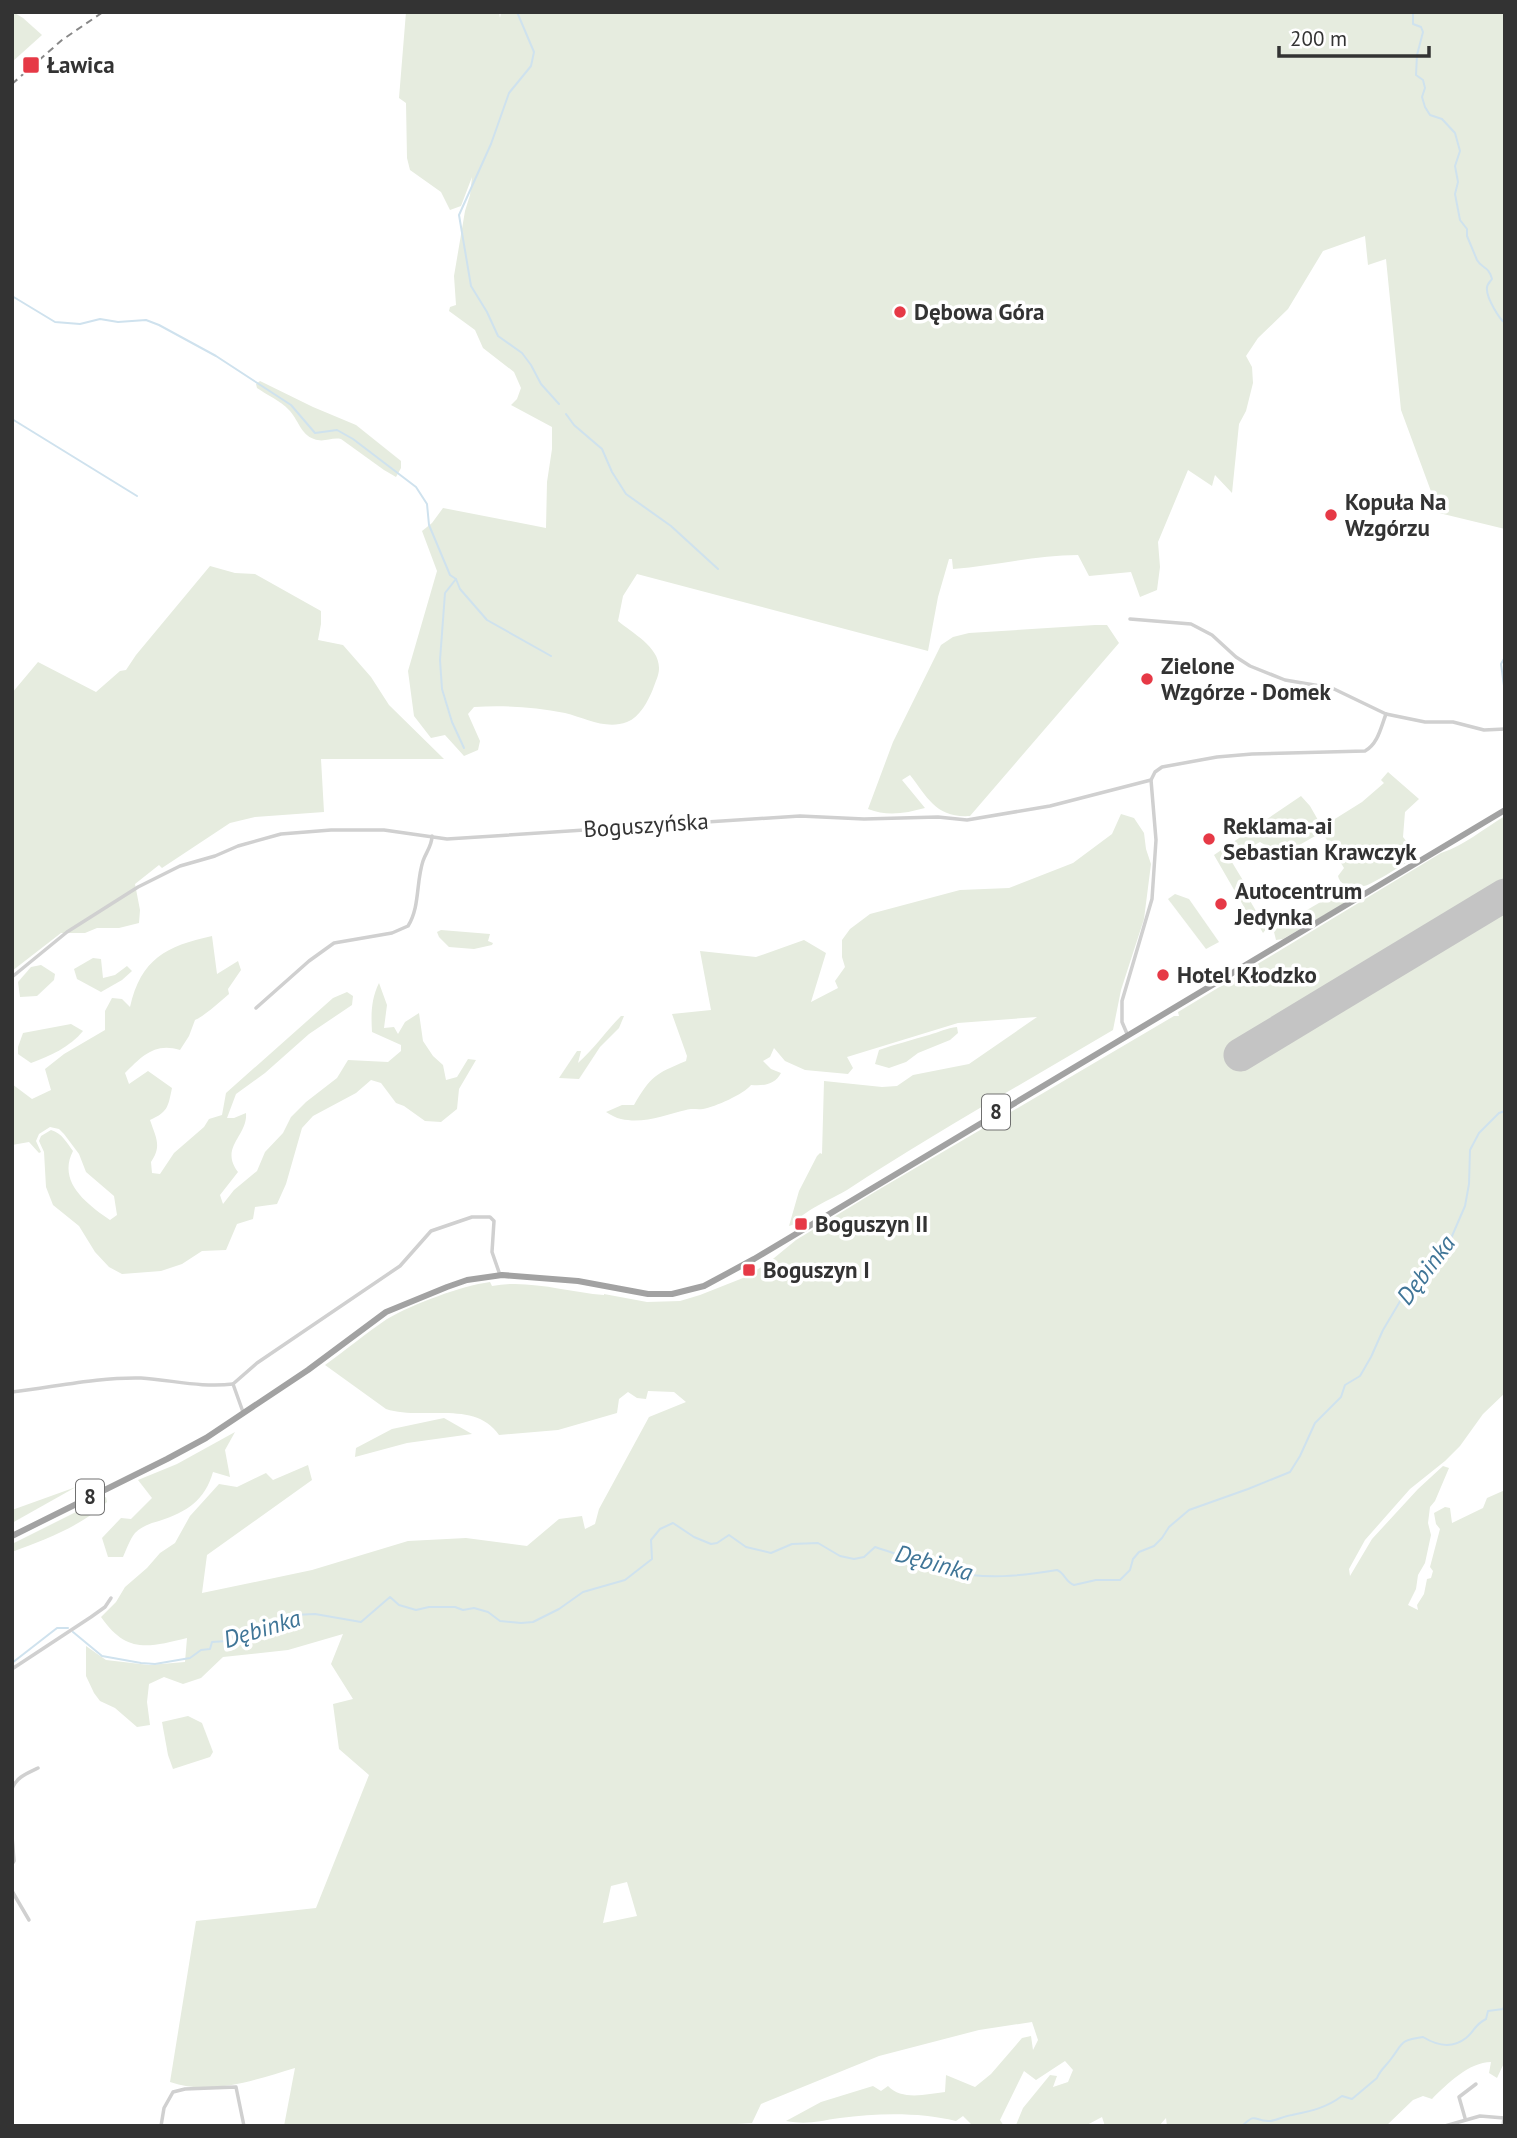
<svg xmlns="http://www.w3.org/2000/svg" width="1517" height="2138" font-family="'PT Sans',sans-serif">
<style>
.green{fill:#e6ecdf;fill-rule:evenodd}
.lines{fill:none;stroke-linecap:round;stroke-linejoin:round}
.stream{stroke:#cfe2ee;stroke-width:2}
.runway{stroke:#c4c4c4;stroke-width:33}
.minor{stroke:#d0d0d0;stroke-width:3.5}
.trunk{stroke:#a2a2a2;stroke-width:6}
.rail{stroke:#888;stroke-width:2;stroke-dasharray:7 5;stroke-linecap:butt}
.poi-dot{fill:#e63946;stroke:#fff;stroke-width:2.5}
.labels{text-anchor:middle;stroke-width:7;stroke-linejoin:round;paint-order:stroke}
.shield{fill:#fff;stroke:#707070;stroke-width:2}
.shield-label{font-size:21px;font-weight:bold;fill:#333}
.poi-label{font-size:23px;font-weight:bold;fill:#333;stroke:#fff;text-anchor:start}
.street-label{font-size:23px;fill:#333;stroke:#fff}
.water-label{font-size:24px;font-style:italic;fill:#3f7597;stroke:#fff}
</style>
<rect width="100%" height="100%" fill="#fff"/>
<g class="green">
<path d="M13 12 23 18 42 35 12 62Z"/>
<path d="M406 12H499L500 18 501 12H1505V529L1439 513 1401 410 1386 259 1368 265 1365 236 1323 251 1288 309 1258 338 1246 356 1252 367 1253 383 1246 411 1239 424 1232 493 1215 475 1212 486 1188 470 1158 542 1160 567 1157 590 1140 597 1131 572 1089 576 1078 555C1036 555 995 566 953 569L952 559H949L938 597 928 651 637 574 623 596 618 621C632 633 660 647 659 669 659 675 655 683 653 689 648 701 640 717 627 722 606 730 585 718 565 713 534 707 504 705 474 707L468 714 480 741 478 750 464 756 445 735 431 738 414 716 408 671 437 571 422 531 432 523 443 508 546 528 547 482 552 449V427L511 405 517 399 521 388 514 372 483 348 475 330 449 311 450 307 456 305 454 276 465 211 470 195 472 177 461 206 450 210 441 192 410 170 407 158 406 103 399 98Z"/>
<path d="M260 381 313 407 356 425 401 461V468L396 477 384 470 341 439C331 437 324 443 314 439 301 435 298 419 289 410 281 401 267 395 257 388L256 384Z"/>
<path d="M210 566 235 573 255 574 321 611V624L318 640 343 645 371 677 389 705 444 759H321L324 812 255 817 230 823 162 868 159 865 135 884 140 910 139 923 119 928H97L85 933H61L12 971V693L38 662 96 692 120 671 126 670 136 655Z"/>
<path d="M1095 625H1107L1119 643 970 816C936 818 928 798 910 775L902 780 925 808C906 813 888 817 868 809L893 742 941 645 953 637 969 633Z"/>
<path d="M1388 772 1419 799 1405 812 1403 837 1418 856C1406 862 1374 884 1364 886 1355 888 1340 887 1338 876L1344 868 1322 832 1282 855 1260 842 1230 859 1244 882 1242 887 1256 911 1261 912 1267 928 1263 933 1259 926H1255L1214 855 1301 796 1310 806 1322 827 1362 802 1384 783 1381 780Z"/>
<path d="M1121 814 1134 818 1144 833 1146 849 1151 864 1144 919 1121 990 1113 1030C1024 1083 934 1133 847 1190 834 1198 800 1212 795 1224L789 1226 799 1191 817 1156 820 1153 822 1154 824 1081 882 1087 897 1086 913 1075 969 1064 1037 1017 958 1023 847 1057 853 1068 848 1074 805 1070 785 1061 774 1048 770 1057 763 1061 771 1069 781 1073C775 1085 763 1086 751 1085 744 1094 715 1107 703 1109 697 1110 692 1108 686 1110 665 1115 644 1124 621 1119 616 1118 611 1115 606 1112L622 1105H634C651 1076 655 1074 686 1061L687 1056 672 1014 711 1010 700 951 756 957 804 940 826 953 811 1002 838 988 835 981 845 967 842 957V940L850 929 870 914 960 890 1009 888 1073 863 1112 834Z"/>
<path d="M1505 816V1393L1483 1414 1460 1446 1445 1461 1410 1489 1365 1540 1349 1569 1350 1576 1372 1539 1418 1489 1443 1466 1449 1468 1435 1501 1430 1507 1428 1523 1431 1535 1425 1563 1418 1575 1416 1589 1408 1605 1418 1610 1417 1605 1424 1594 1427 1579 1431 1578 1433 1571 1430 1567 1440 1529 1436 1524 1434 1513 1445 1507 1450 1508 1452 1523 1483 1508 1487 1498 1505 1490V2061L1497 2078 1489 2073 1491 2062C1469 2062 1447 2084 1432 2099L1423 2096 1413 2100 1386 2126H1167L1166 2118 1159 2126H1105L1102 2117 1085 2126H1012L1016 2125 1023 2108 1050 2075 1057 2076 1053 2087 1068 2082 1073 2070 1065 2061 1036 2080 1024 2071 1000 2120 1004 2126H973L963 2116 956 2121C919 2112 878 2113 840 2118 818 2121 808 2125 786 2121L821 2102 873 2086 881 2091 888 2086C902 2101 927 2094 945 2092L946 2075 975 2087 991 2074 1022 2038 1031 2036 1033 2050 1038 2040 1032 2022 979 2030 879 2056 761 2104 752 2123 705 2126H284L295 2068C255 2080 211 2096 170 2082L196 1921 316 1908 369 1775 339 1749 333 1704 353 1699 331 1664 343 1634 288 1650 223 1657 201 1678 183 1684 164 1677 149 1684 147 1702 150 1725 137 1727 115 1708 100 1701 94 1693 86 1676V1646L106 1660 149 1665 185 1662 187 1638C147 1648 126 1653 101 1617L116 1602 125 1587 147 1568 160 1553 175 1543 190 1516 219 1484 237 1487 266 1473 273 1480 308 1465 312 1480 207 1555 202 1593 312 1570 408 1541 466 1538 527 1546 559 1519 582 1516 585 1529 595 1524 599 1509 649 1417 686 1402 674 1392 648 1391 646 1399 637 1398 628 1392 619 1399 617 1413 558 1430 499 1435C475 1399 421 1421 386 1409L325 1365C346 1350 366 1333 387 1319 413 1304 461 1286 490 1282L492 1286C528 1279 567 1292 604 1295V1294L647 1302 680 1301 700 1295 743 1278 768 1263 796 1240 878 1190 1174 1016H1179L1178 1012 1441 853C1465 845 1483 829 1505 816ZM627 1882 637 1916 603 1923 611 1886Z"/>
<path d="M1341 890 1349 892 1351 897 1350 900 1283 939 1276 940 1274 932 1278 927Z"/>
<path d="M1175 894 1189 899 1219 942 1206 949 1168 899Z"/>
<path d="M441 930 490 934 488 941 493 943 492 945 474 949 449 947 439 937 437 932Z"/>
<path d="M212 936 217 974 238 961 241 970 228 989 229 994C221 1001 203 1017 195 1020L189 1036 180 1050C155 1042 142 1056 125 1073L129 1084 148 1071 172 1088C168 1107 168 1112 150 1120 156 1138 162 1146 151 1162L152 1173 160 1174 174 1153 204 1127 209 1119 222 1115 226 1093 333 998 347 992 353 996 352 1005 309 1034 265 1073 236 1094 227 1118H234L246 1113C248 1136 219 1147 238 1172L220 1195 223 1204 234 1190 257 1171 265 1152 283 1133 291 1117 306 1102 337 1078 348 1060 388 1062 401 1051V1045L372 1032C371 1015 371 999 379 983L387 1005 384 1028 394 1027 398 1034 405 1022 419 1013 423 1041 433 1056 443 1065 446 1080 457 1077 468 1059 476 1060 459 1089 457 1109 441 1122 425 1121 404 1106 396 1103 381 1083 371 1080 356 1093 313 1116 302 1128 286 1184 277 1204 255 1207 253 1219 237 1224 226 1250 202 1251 182 1264 161 1271 122 1274 109 1267 95 1252 79 1226 53 1205 46 1187 44 1152 39 1141 41 1136 51 1130C62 1133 67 1143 73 1151 57 1182 87 1204 110 1220L117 1215 114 1196 86 1172 79 1154 64 1134 59 1129 50 1127 39 1134 36 1141 41 1152 39 1153 29 1142 12 1145V1084L32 1099 51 1090 45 1069 64 1054 105 1030V1011L112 998 122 999 130 1007C141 959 166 946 212 936Z"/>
<path d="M93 958 101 959 103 978 115 975 127 966 132 971 122 980 101 992 77 979 74 969Z"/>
<path d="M41 965 55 974 54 980 37 996 20 997 18 982 31 967Z"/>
<path d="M621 1016H624L619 1028 600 1047 579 1079 559 1078 577 1051H581L578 1063C594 1049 606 1031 621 1016Z"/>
<path d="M71 1024 83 1031C70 1047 50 1056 31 1063L18 1054V1047L23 1033Z"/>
<path d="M957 1027 958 1033 950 1040 918 1053 906 1062 889 1068 875 1064 879 1050C896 1044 912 1040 929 1035 939 1032 947 1028 957 1027Z"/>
<path d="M444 1418 472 1434 407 1443 355 1457 356 1448 392 1429Z"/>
<path d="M235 1432 225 1450 230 1477 213 1472C205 1500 187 1512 159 1521 151 1523 142 1526 135 1533 130 1539 126 1550 123 1557H108L102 1538 121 1518 131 1519 152 1498 138 1480 177 1464Z"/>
<path d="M76 1487 12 1523V1510Z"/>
<path d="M106 1497 107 1502C80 1527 46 1539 12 1552V1544Z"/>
<path d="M188 1716 202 1723 213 1752 210 1757 173 1769 168 1755 162 1722Z"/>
</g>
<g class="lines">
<g class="stream">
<path d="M517 12 534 52 531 66 509 93 491 144 459 215 471 286 487 312 498 336 522 353 531 365 541 384 559 404"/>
<path d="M1413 12V24L1421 27 1423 32 1417 55 1416 75 1423 80 1425 88 1422 97 1425 107 1430 115 1442 119 1455 133 1460 151 1455 166 1458 182 1455 194 1460 220 1467 229V236L1477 260C1482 269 1489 266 1492 279 1489 283 1486 285 1487 290 1487 298 1499 319 1505 323"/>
<path d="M12 296 55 322 80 324 100 319 118 322 146 320 159 325 216 356 291 405 315 433 337 430 353 439 416 487 427 504 429 525 450 575 456 579 460 589 487 620 551 656"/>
<path d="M566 414 574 425 602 449 612 472 626 494 671 526 718 569"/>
<path d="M12 419 137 496"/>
<path d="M456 579 445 593 440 660 442 689 452 722 464 748"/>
<path d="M1505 657 1501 664 1505 693"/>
<path d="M73 1632 102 1656 141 1663 155 1664 190 1658 201 1650 210 1649 212 1642 227 1641 234 1635 294 1615 315 1614 361 1622 390 1597 399 1605 416 1610 429 1607H455L463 1610 474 1608 488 1612 500 1621 521 1623 533 1622 559 1609 583 1592 625 1580 652 1559 651 1540 660 1529 673 1523 694 1537 711 1544 717 1543 729 1535 746 1547 771 1553 792 1544 818 1543 840 1556 854 1559 864 1557 875 1547C900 1555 924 1564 949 1571 985 1580 1021 1576 1057 1570 1065 1573 1065 1582 1074 1585L1096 1580H1120L1130 1570 1133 1559 1139 1552 1154 1546 1162 1538 1169 1527 1189 1510 1248 1489 1290 1472 1300 1456 1315 1423 1341 1397 1345 1385 1360 1376 1371 1357 1383 1330 1402 1298 1416 1287 1438 1263 1442 1253 1450 1246 1452 1236 1465 1206 1469 1184 1470 1150 1479 1133 1499 1113 1505 1111"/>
<path d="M12 1663 57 1628H68"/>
<path d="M1242 2126C1258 2111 1253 2122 1270 2121 1278 2120 1284 2116 1292 2115 1311 2111 1326 2108 1342 2096L1352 2099 1377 2078C1380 2070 1386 2066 1391 2059 1403 2043 1400 2040 1423 2037 1436 2045 1452 2049 1466 2038 1475 2031 1474 2025 1486 2019L1488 2011 1503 2009 1505 2005"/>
</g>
<path class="runway" d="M1240 1055 1505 895"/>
<g class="minor">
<path d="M1130 619 1191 624 1212 635 1236 657 1250 666 1285 680 1332 688 1386 714 1425 722H1453L1484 730 1505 729"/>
<path d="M12 977 67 932 138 887 180 866 215 856 238 846 281 834 331 830H384L447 839 800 816 864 819 938 817 967 820 1050 806 1151 780 1155 772 1162 767 1217 757 1252 754 1365 751C1378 744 1381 727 1386 714"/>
<path d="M256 1008 309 961 334 943 392 933 408 926C420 907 416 882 423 861 426 852 432 846 432 836"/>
<path d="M1128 1036 1122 1022V1001L1152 899 1156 840 1151 780"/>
<path d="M12 1392C55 1387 98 1377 141 1378 172 1380 202 1388 233 1384"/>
<path d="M243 1412 233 1384 257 1363 400 1266 431 1231 472 1217H490L494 1221 492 1252 500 1275"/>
<path d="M12 1669 91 1617 105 1607 111 1598"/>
<path d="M12 1789C16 1777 28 1773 38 1768"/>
<path d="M12 1836 14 1861 12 1864"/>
<path d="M12 1891 29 1920"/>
<path d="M1465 2118 1459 2097 1476 2084"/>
<path d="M161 2126 164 2108 173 2092 185 2089 236 2087 244 2126"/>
<path d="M1445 2126 1480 2116 1504 2118 1503 2126"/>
</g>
<path class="trunk" d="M12 1536 167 1459 206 1438 308 1370 386 1312 447 1287 467 1280 502 1275 578 1281 648 1294H672L704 1286 754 1259 1505 810"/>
<path class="rail" d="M12 84 62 40 103 12"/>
</g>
<g class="poi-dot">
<rect x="22" y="56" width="18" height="18" rx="3.5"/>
<circle cx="900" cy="312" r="7"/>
<circle cx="1331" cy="515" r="7"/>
<circle cx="1147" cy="679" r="7"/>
<circle cx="1209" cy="839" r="7"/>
<circle cx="1221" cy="904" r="7"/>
<circle cx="1163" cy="975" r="7"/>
<rect x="794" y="1217" width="14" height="14" rx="3.5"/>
<rect x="742" y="1263" width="14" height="14" rx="3.5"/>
</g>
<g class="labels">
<g class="shield">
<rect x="982" y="1094.5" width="28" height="35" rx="5"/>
<rect x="76" y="1479.5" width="28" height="35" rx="5"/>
</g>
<g class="shield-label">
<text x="996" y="1119">8</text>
<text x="90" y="1504">8</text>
</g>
<g class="poi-label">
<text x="47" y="73">Ławica</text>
<text x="914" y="320">Dębowa Góra</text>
<text x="1345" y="510">Kopuła Na<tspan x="1345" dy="26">Wzgórzu</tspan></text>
<text x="1161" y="674">Zielone<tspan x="1161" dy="26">Wzgórze - Domek</tspan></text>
<text x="1223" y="834">Reklama-ai<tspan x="1223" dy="26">Sebastian Krawczyk</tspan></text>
<text x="1235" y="899">Autocentrum<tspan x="1235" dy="26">Jedynka</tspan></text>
<text x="1177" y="983">Hotel Kłodzko</text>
<text x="815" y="1232">Boguszyn II</text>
<text x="763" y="1278">Boguszyn I</text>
</g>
<g class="street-label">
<text transform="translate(646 825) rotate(-4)" y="8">Boguszyńska</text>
</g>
<g class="water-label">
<text transform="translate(1426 1270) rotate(-53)" y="8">Dębinka</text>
<text transform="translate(934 1563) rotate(15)" y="8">Dębinka</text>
<text transform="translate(262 1629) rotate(-17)" y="8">Dębinka</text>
</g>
</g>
<rect width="1517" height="2138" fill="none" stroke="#333333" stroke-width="28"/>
<path d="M1279 46v10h150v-10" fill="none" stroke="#333333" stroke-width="3.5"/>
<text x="1290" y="46" font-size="21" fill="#333333" stroke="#ffffff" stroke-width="5" paint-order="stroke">200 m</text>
</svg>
